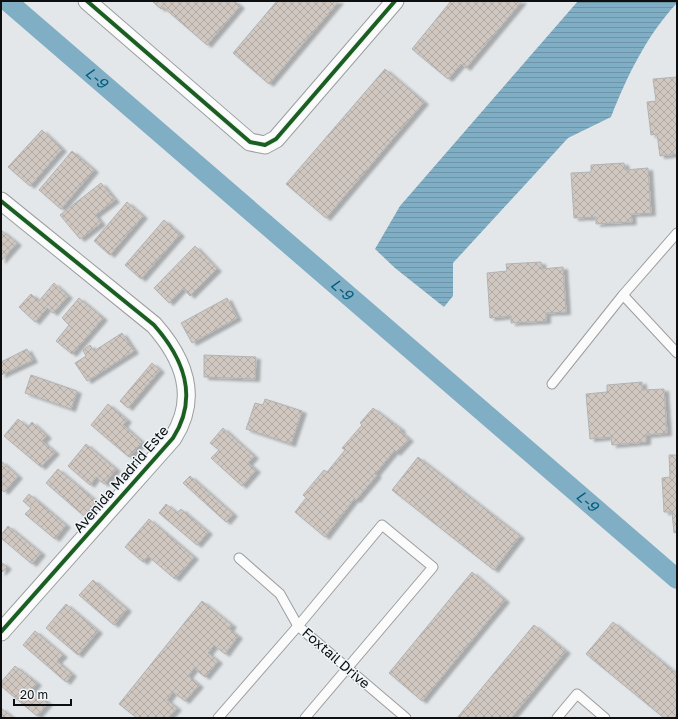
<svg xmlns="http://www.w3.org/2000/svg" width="678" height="719" font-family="'Golos Text',sans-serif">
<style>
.water{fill:url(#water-rules)}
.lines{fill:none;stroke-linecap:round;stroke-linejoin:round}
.canal{stroke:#7faec5;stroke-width:20}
.building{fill:url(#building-cross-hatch);stroke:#b2b3b4;filter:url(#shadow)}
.service-casing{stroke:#9b9e9f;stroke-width:11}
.minor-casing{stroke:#9b9e9f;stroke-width:19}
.service{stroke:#fbfbfc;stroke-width:9}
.minor{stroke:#fbfbfc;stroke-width:17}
.cycleway-casing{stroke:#eff5f8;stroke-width:6}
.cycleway{stroke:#1b5e20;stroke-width:4}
.labels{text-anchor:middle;stroke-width:3;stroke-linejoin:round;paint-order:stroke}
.street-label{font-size:14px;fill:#0c0e0f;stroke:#eff5f8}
.water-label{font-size:15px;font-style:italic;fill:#025d7e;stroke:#eff5f8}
</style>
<defs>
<pattern id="water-rules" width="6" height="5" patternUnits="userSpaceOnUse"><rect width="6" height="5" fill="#7faec5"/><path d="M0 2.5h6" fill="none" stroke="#6d94a8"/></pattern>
<pattern id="building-cross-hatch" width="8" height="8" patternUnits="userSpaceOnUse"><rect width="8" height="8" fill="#cfc7c0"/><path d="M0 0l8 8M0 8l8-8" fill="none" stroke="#b1aaa4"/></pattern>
<filter id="shadow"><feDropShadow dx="4.5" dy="2.5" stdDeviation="1" flood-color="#0004"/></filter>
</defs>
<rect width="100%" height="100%" fill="#e4e7e9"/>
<path class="water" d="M578 1H677V3C647 35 627 76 611 117L568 138 453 263V296L444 307 395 268 375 249 400 206Z"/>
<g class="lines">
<path class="canal" id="s1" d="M7 1 677 579"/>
</g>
<g class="building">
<path d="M152 1H234L240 6 207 45 163 7 161 9Z"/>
<path d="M277 1H339L269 84 233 53Z"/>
<path d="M451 1H522L466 68 461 64 448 79 412 49Z"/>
<path d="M385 69 424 102 326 218 286 184Z"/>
<path d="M677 77V154L660 156 657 134 651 135 647 102 656 101 653 79Z"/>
<path d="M42 130 62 149 30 186 8 167Z"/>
<path d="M72 151 94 170 61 209 39 190Z"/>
<path d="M624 163 625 170 648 168 651 213 631 214 632 222 596 224V217L574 218 571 173 591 172V165Z"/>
<path d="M101 183 115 200 95 215 101 223 80 239 60 215Z"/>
<path d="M127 202 143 216 110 255 94 241Z"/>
<path d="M164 220 180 234 141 279 125 265Z"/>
<path d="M1 230 17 243 1 261Z"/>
<path d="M195 246 217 269 190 296 183 288 169 303 154 288Z"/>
<path d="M541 262 542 269 563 267 566 312 546 313V321L511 323V316L490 318 487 273 507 271 506 264Z"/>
<path d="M54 283 68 296 53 313 47 308 35 322 19 307 31 294 39 301Z"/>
<path d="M79 298 103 318 72 354 56 341 69 325 62 318Z"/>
<path d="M227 298 237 318 192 343 181 323Z"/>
<path d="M122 333 134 351 87 381 75 363 86 356 83 350 90 345 94 351Z"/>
<path d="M27 349 33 360 1 375V362Z"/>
<path d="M204 355 256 357 255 379 204 377Z"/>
<path d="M152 363 160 370 128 408 120 401Z"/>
<path d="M31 375 77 391 71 409 25 393Z"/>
<path d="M642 382V390L664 389 667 433 646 435V442L612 445 611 437 590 439 586 394 607 392V385Z"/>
<path d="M265 399 302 411 291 444 246 429 255 403 263 405Z"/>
<path d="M108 404 127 420 123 425 142 442 129 457 91 425Z"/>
<path d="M373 408 401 429 400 431 409 439 396 453 394 451 375 474 377 475 356 500 354 499 325 537 295 512 306 498 303 495 324 470 327 472 345 450 342 448 362 425 360 423Z"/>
<path d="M18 419 28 427 32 422 47 436 42 441 55 452 41 467 4 436Z"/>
<path d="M223 428 254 456 248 463 256 470 242 486 211 458 219 450 210 443Z"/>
<path d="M86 444 116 469 104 484 96 477 90 485 68 466Z"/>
<path d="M669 455H677V532L674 533 672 512H664L662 478 670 477Z"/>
<path d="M418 457 520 536 494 570 392 490Z"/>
<path d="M1 461 18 476 4 492 1 489Z"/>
<path d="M58 469 96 501 84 516 46 483Z"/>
<path d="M190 476 233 514 226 522 183 483Z"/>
<path d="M29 494 66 525 55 539 25 514 31 508 23 501Z"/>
<path d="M166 504 177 513 181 509 208 532 197 545 159 513Z"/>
<path d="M149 519 194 557 175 579 148 556 143 562 125 547Z"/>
<path d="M8 526 41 553 32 564 1 538V535Z"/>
<path d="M1 562 7 567 1 573Z"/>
<path d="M472 572 505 600 422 701 389 673Z"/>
<path d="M93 580 127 609 114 625 79 595Z"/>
<path d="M202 601 232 625 229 629 238 636 225 654 214 645 208 653 218 661 205 677 194 668 188 676 199 685 185 701 173 692 167 700 177 708 168 718H137L119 704Z"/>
<path d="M66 604 98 631 78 655 46 628Z"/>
<path d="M613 622 677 674V718H664L586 654Z"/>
<path d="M534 625 566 651 511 718H457Z"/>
<path d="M35 631 63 655 57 661 72 674 66 682 23 645Z"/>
<path d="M15 666 37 683 32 689 48 703 37 716 1 686V682Z"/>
<path d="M1 708 13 718H1Z"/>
</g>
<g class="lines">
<g class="service-casing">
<g id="service">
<path d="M623 295 677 353"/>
<path d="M552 384 623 295 677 233"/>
<path d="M239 558 280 594 298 626 406 718"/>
<path d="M218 718 298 626 382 525 433 567 305 718"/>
<path d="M557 718 577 694 605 718"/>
</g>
</g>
<g class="minor-casing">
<g id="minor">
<path d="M87 1 250 142 265 145 276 139 395 1"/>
<path d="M1 201 154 325C184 359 199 397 173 438L1 632"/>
</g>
</g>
<use href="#service" class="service"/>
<use href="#minor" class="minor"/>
<g class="cycleway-casing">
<g id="cycleway">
<path d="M87 1 250 142 265 145 276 139 395 1"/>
<path d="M1 201 154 325C184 359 199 397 173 438L1 632"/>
</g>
</g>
<use href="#cycleway" class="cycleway"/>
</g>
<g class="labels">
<g class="street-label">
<text transform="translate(121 479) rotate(-49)" y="5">Avenida Madrid Este</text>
<text transform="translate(336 658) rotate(41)" y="5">Foxtail Drive</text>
</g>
<g class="water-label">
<text dy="5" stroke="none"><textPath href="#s1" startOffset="118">L-9</textPath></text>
<text dy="5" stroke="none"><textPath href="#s1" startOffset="442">L-9</textPath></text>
<text dy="5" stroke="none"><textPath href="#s1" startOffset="766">L-9</textPath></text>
</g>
</g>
<rect width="678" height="719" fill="none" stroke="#0c0e0f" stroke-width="4"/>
<path d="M14 699v6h57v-6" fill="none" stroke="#0c0e0f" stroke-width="2"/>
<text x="20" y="699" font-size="12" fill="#0c0e0f" stroke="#eff5f8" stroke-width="3" paint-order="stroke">20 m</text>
</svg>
